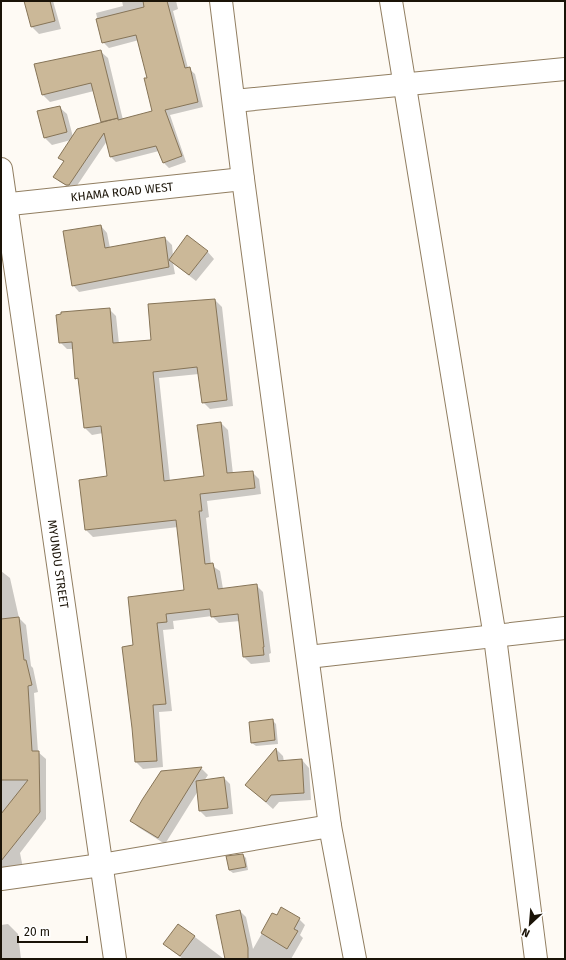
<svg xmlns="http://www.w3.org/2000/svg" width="566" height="960" font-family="'Fira Sans',sans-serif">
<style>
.shadow{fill:#0003}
.building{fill:#cbb898;stroke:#867457}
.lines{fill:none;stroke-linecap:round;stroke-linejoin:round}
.minor-casing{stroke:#917e61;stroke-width:24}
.tertiary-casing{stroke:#917e61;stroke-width:24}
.minor{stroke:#fff;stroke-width:22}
.tertiary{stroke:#fff;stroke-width:22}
.labels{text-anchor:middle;stroke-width:3;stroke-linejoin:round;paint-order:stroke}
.street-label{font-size:12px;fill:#1a1307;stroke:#fff}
</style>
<rect width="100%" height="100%" fill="#fefaf4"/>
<g class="shadow">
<path d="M25 1H53L61 29 39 34 32 27Z"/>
<path d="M122 1H176L178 9 173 11 188 68 195 74 203 107 170 115 186 162 169 168 164 163 159 151 116 162 111 157 107 141 74 190 60 182 55 177 64 162 59 157 71 140 52 145 45 138 59 107 67 114 73 137 104 123 94 91 50 102 43 95 35 64 100 51 108 58 123 120 153 112 149 78 139 40 109 48 103 42 96 13 123 6Z"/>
<path d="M101 226 107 233 110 248 165 238 172 245 173 256 207 251 214 259 196 281 173 263 175 274 79 292 73 285Z"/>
<path d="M215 300 222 307 233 406 210 409 203 402 199 374 159 378 170 481 205 477 221 423 228 430 233 474 252 472 259 479 261 494 207 501 209 517 206 518 211 565 220 571 223 589 256 585 263 592 271 653 269 654 270 662 251 664 244 657 240 621 219 623 212 616 173 621 174 629 163 630 172 711 159 712 163 767 143 769 136 762 135 646 185 591 178 527 93 537 86 530 80 480 108 477 103 433 92 435 85 428 80 381 76 378 74 349H67L60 342 109 309 116 316 119 344 152 341Z"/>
<path d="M1 571 10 578 19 618 26 625 31 666 33 668 38 692 34 693 38 752 46 759V819L20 853 23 868 1 874Z"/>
<path d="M272 720 276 724 278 744 256 746 252 743Z"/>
<path d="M276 749 283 756 284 762 302 760 309 768 311 800 279 802 273 809 246 785Z"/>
<path d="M201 768 208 775 204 781 224 778 230 784 233 814 206 817 200 811 198 791 165 844 138 827 132 821 162 772Z"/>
<path d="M243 855 246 858 248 870 233 873 229 870Z"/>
<path d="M240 911 246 917 253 949 273 914 277 917 299 919 305 925 300 935 303 938 291 959H226Z"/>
<path d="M8 924 18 934 21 959H1V925Z"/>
<path d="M179 925 224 959H183L171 950 164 944Z"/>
</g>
<g class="building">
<path d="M24 1H50L55 21 31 27Z"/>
<path d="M143 1H167L185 68 190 67 198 102 165 110 182 156 163 163 156 146 110 157 104 133 69 185H66L53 177 64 161 58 158 77 129 118 118V120L152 111 144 78H147L136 35 102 43 96 19 144 7Z"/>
<path d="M101 50 118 118 101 122 91 83 42 95 34 64Z"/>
<path d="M60 106 67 132 44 138 37 111Z"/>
<path d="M101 225 105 248 165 237 169 267 72 286 63 231Z"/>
<path d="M187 235 208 251 189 275 169 260Z"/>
<path d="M215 299 227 400 202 403 197 367 153 372 164 481 204 476 197 425 221 422 227 473 253 471 255 488 200 494 202 511H199L205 564 213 563 218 589 257 584 264 647H263L264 655 243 657 238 614 211 617 210 609 166 614 167 622 157 623 166 704 153 705 157 761 135 762 132 728 122 647 133 645 128 597 184 590 176 520 85 530 79 480 107 476 101 426 84 428 78 378 75 379 72 342 59 343 56 315 61 314V312L110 308 113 343 151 340 148 304Z"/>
<path d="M19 617 24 660H26L32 685 28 686 32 751H39L40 812 1 861V814L28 780H1V619Z"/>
<path d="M273 719 275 740 251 743 249 722Z"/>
<path d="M276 748 278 761 302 759 304 793 271 795 266 802 245 785Z"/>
<path d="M202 767 158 838 130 821 142 800 161 771Z"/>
<path d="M224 777 228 808 199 811 196 781Z"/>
<path d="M243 854 246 867 229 870 226 856Z"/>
<path d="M281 907 300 918 294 929 298 931 287 949 261 933 272 913 277 915Z"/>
<path d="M240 910 248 948V959H225L216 915Z"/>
<path d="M178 924 195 936 180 956 163 944Z"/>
</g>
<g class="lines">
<g class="minor-casing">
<g id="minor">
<path d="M221 1 243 179 330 826 355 959"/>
<path d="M391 1 495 637 536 959"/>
<path d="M234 101 565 69"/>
<path d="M1 205 243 179"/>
<path d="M308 657 565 628"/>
<path d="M1 879 101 865 330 826"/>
</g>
</g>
<g class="tertiary-casing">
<path id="tertiary" d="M1 169 115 959"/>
</g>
<use href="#minor" class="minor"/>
<use href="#tertiary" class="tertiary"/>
</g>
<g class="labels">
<g class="street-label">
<text transform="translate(122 192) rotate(-6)" y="4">KHAMA ROAD WEST</text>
<text transform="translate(58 564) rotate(82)" y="4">MYUNDU STREET</text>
</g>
</g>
<rect width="566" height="960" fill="none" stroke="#1a1307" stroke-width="4"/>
<g transform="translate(530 924) rotate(206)" stroke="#ffffff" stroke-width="3" paint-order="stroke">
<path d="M0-3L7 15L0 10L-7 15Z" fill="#1a1307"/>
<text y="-6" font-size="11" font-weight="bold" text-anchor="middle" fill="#1a1307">N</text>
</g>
<path d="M18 936v6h69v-6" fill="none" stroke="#1a1307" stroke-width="2"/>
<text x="24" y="936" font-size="12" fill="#1a1307" stroke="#ffffff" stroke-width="3" paint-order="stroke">20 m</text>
</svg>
